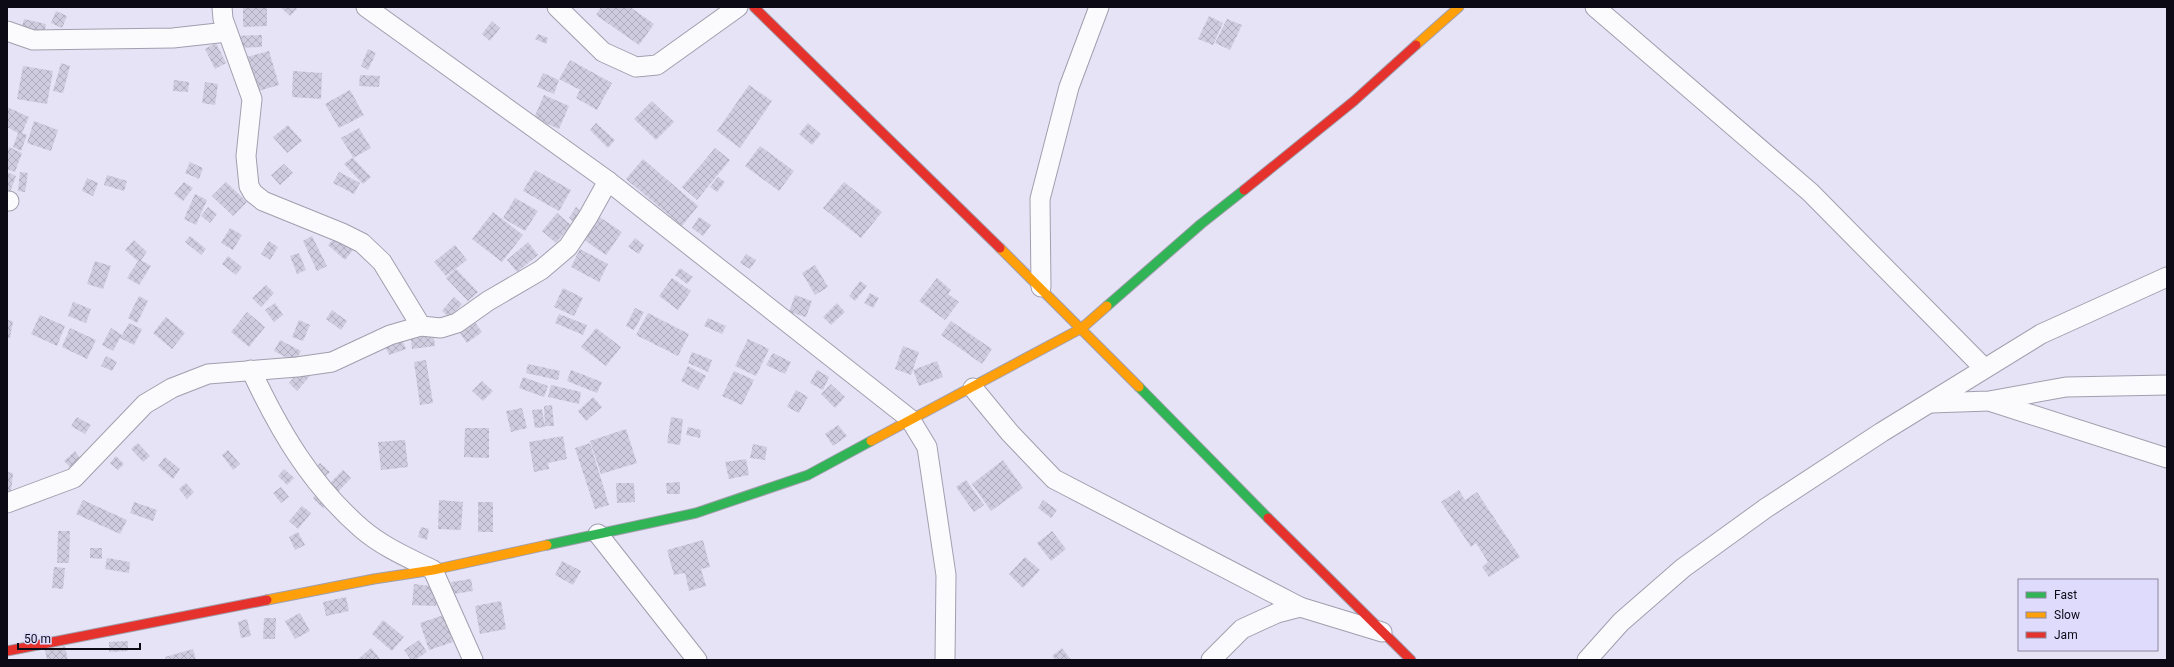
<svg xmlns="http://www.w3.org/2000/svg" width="2174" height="667" font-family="Roboto,sans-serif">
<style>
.building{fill:url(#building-cross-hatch)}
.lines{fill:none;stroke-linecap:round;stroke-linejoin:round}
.street-casing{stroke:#a19fae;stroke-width:21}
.fast-casing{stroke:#a19fae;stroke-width:11}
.slow-casing{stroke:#a19fae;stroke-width:11}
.jam-casing{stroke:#a19fae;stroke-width:11}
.street{stroke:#fbfbfe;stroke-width:19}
.fast{stroke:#30b455;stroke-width:9}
.slow{stroke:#ff9f0a;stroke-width:9}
.jam{stroke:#e5322d;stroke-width:9}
</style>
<defs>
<pattern id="building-cross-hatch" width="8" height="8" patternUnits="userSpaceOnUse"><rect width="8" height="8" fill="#ceccde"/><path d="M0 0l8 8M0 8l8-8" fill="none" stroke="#b0aebe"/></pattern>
</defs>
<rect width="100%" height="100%" fill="#e5e3f5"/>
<g class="building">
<path d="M243 7H267V26L243 27Z"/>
<path d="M280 7H294L297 9 290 16Z"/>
<path d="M601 7H630L654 24 639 45 596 15Z"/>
<path d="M56 11 67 16 62 28 51 23Z"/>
<path d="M1209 16 1223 23 1213 45 1198 39Z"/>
<path d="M24 19 46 24 44 33 22 27Z"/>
<path d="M1227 19 1242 25 1230 50 1215 43Z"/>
<path d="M492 21 500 28 490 41 482 34Z"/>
<path d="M538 34 548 38 546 44 535 39Z"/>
<path d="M262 35V47L230 48V36Z"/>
<path d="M216 43 226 63 215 69 205 49Z"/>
<path d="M368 49 376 53 368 70 361 66Z"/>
<path d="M269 51 279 85 245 95 235 60Z"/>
<path d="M570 60 612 83 597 110 576 98 580 90 559 79Z"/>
<path d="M61 63 70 66 63 93 53 91Z"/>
<path d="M23 66 53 71 47 104 17 99Z"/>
<path d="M293 71 322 73 321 99 292 97Z"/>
<path d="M543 73 559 80 554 94 537 87Z"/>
<path d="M360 75 380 76 379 87 359 86Z"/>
<path d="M174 80 189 82 188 92 173 91Z"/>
<path d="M205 82 218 84 215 105 202 103Z"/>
<path d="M749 85 772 101 740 148 717 131Z"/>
<path d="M350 90 364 115 339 128 325 104Z"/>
<path d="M544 95 569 106 559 129 534 118Z"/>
<path d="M652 101 674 122 656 140 634 119Z"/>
<path d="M7 107 29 117 22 133 27 135 21 151 13 147 18 133 7 127Z"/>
<path d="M34 121 58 130 51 151 27 143Z"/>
<path d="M596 123 615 140 608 148 590 130Z"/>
<path d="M808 123 821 134 812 145 799 134Z"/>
<path d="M288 125 302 141 287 153 273 137Z"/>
<path d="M359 128 371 148 353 158 371 177 363 184 344 164 353 157 341 138Z"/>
<path d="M760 146 794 171 779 191 745 166Z"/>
<path d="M9 147 22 153 15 172 7 169V153Z"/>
<path d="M715 148 730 160 697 200 682 187Z"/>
<path d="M643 159 698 206 682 226 626 179Z"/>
<path d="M190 162 203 168 199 179 185 173Z"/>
<path d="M284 164 293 173 280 185 271 175Z"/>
<path d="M535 170 571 190 559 211 523 191Z"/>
<path d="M7 172 16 176 10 192 7 191Z"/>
<path d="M20 172 28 173 25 192 18 191Z"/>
<path d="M339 172 360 183 354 194 333 183Z"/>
<path d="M107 175 127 181 124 191 104 185Z"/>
<path d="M718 177 725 182 717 192 710 187Z"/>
<path d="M87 178 98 183 93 196 82 191Z"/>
<path d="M184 182 193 188 183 201 174 194Z"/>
<path d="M226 182 247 202 233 216 212 196Z"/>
<path d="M844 182 882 212 861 238 823 208Z"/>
<path d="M195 194 207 200 196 225 184 219Z"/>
<path d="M515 198 538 211 525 231 503 218Z"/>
<path d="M208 207 217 214 210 223 201 216Z"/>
<path d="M576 207 581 211 574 222 569 218Z"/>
<path d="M493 212 523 235 502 262 472 239Z"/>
<path d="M557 213 571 225 556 243 542 231Z"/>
<path d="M595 214 622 232 606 255 580 237Z"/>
<path d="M699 217 711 225 703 236 692 228Z"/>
<path d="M230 228 242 235 233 250 221 243Z"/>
<path d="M190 236 206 249 201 255 185 242Z"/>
<path d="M312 236 327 266 317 271 303 241Z"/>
<path d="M337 236 353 250 345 260 328 245Z"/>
<path d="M635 238 644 245 639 254 628 247Z"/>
<path d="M134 240 147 252 141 260 151 266 139 285 127 278 138 261 125 250Z"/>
<path d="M269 241 278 247 270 260 261 254Z"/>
<path d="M528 242 538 255 517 272 507 260Z"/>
<path d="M455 245 467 260 446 276 434 262Z"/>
<path d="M580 249 608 264 599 282 571 267Z"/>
<path d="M299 253 306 270 297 274 290 256Z"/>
<path d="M746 254 756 260 750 269 740 263Z"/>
<path d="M228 256 242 267 236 275 222 264Z"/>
<path d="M95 261 111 266 103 289 87 284Z"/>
<path d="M815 265 828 287 815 295 802 273Z"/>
<path d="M680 268 693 277 687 284 675 275Z"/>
<path d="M456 269 478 292 468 301 446 278Z"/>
<path d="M672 278 691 291 678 310 659 296Z"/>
<path d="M937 278 951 290 948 294 959 302 945 320 919 301Z"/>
<path d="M860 281 867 286 855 301 849 296Z"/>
<path d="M266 285 274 293 261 307 252 298Z"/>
<path d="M563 288 583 298 574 316 554 307Z"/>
<path d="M870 293 879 298 873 308 864 303Z"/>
<path d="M795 295 812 301 806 317 789 312Z"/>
<path d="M139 296 148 301 137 323 128 318Z"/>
<path d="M454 297 462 304 450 318 442 311Z"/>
<path d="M73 302 91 309 86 323 68 316Z"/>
<path d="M275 303 283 315 274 322 265 310Z"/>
<path d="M837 303 845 312 831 325 823 317Z"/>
<path d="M635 308 644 312 634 330 626 326Z"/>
<path d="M332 310 347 321 341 330 326 319Z"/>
<path d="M247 312 265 327 249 347 231 332Z"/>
<path d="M648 313 689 334 678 356 636 335Z"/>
<path d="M559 314 587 325 583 335 555 323Z"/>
<path d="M40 315 65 326 57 346 31 334Z"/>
<path d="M166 317 185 333 172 349 153 333Z"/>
<path d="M471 317 482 332 467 343 456 328Z"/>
<path d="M708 318 726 326 722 334 704 326Z"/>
<path d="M7 320 13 321 10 338 7 337Z"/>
<path d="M299 320 310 325 303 341 292 337Z"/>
<path d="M951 321 992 349 982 364 941 335Z"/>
<path d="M129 323 142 329 134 345 120 338 113 351 102 345 111 328 122 335Z"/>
<path d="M70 328 96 340 87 359 62 347Z"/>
<path d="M596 328 621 347 606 366 581 347Z"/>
<path d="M433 330 435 346 412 349 410 332Z"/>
<path d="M399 332 406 349 389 355 382 339Z"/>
<path d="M748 339 769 349 756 376 735 366Z"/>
<path d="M280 340 301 351 295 362 274 351Z"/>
<path d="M903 346 919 352 911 375 895 369Z"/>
<path d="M692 352 712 360 708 372 688 363Z"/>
<path d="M773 353 791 362 785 374 766 365Z"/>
<path d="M106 356 117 362 112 371 101 366Z"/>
<path d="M426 360 433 403 420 405 414 362Z"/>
<path d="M937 361 943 377 919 386 913 370Z"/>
<path d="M528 364 560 371 558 380 526 373Z"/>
<path d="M688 366 706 376 698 390 681 381Z"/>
<path d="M302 368 310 376 297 391 289 383Z"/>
<path d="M571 370 602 382 597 393 567 381Z"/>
<path d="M817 370 829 377 823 390 810 383Z"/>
<path d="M734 371 754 380 742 405 722 396Z"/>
<path d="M523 377 548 386 544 397 519 388Z"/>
<path d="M482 381 493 391 483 401 472 391Z"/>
<path d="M831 384 845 397 835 408 821 394Z"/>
<path d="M551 385 581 392 579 404 548 397Z"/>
<path d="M796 390 808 397 799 413 787 407Z"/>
<path d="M593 397 602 407 586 421 578 411Z"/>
<path d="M552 405 554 426H545L544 406Z"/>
<path d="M522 408 527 428 511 432 506 411Z"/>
<path d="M542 409 545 427 535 428 532 410Z"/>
<path d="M77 417 91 425 85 434 71 426Z"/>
<path d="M671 417 683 419 680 445 667 443Z"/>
<path d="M838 425 847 436 833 446 825 434Z"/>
<path d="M688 427 701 430 700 438 686 435Z"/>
<path d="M465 428H489V458L464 457Z"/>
<path d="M626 429 637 463 601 474 590 441Z"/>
<path d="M563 436 567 459 548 463 549 469 534 472 529 442Z"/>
<path d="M405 440 408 467 381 470 378 442Z"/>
<path d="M138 443 150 456 143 462 131 449Z"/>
<path d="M590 443 609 505 595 509 575 448Z"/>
<path d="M753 444 767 447 765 460 750 458Z"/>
<path d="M228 450 240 464 233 470 222 455Z"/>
<path d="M75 451 80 458 70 467 64 461Z"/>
<path d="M116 456 124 464 118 470 110 463Z"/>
<path d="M165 457 180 469 173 479 158 466Z"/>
<path d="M746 459 749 475 729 479 725 462Z"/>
<path d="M1003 460 1023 488 991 511 972 484Z"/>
<path d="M320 463 330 472 322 480 313 471Z"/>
<path d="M284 469 294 478 287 485 278 476Z"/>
<path d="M343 470 351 478 335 495 327 486Z"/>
<path d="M7 472 13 473 11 492H7Z"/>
<path d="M966 480 984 505 974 512 956 487Z"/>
<path d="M680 482V494H667L666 483Z"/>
<path d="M186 483 194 492 187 499 179 489Z"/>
<path d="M616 483H634L635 502 617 503Z"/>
<path d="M281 487 289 497 281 503 273 493Z"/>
<path d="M1459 490 1465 500 1477 492 1520 557 1489 577 1482 567 1488 562 1476 543 1471 547 1441 502Z"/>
<path d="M319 491 330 501 323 508 313 498Z"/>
<path d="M83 500 127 520 120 534 76 514Z"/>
<path d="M439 500 463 502 461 530 438 529Z"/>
<path d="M1043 500 1057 510 1051 518 1038 508Z"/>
<path d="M134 502 157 510 153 521 130 513Z"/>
<rect x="478" y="502" width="15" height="30"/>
<path d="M302 506 311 513 298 529 289 521Z"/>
<path d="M421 527 429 529 427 540 418 537Z"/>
<path d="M58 531H70L69 563H57Z"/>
<path d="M1052 531 1066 549 1051 561 1037 543Z"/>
<path d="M298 532 305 545 295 550 289 537Z"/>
<path d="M703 540 710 567 701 569 706 586 689 591 685 573 674 575 667 550Z"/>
<path d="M90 548H102V559L90 558Z"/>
<path d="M1025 557 1040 570 1023 588 1009 574Z"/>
<path d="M107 558 130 562 129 573 105 569Z"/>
<path d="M562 561 581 571 573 585 555 575Z"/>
<path d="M54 567 65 568 63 589 52 588Z"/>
<path d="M471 579 473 591 453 594 451 582Z"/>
<path d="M414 584 438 587 436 606 412 605Z"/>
<path d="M346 597 349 611 326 616 323 602Z"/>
<path d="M501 601 506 629 480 634 475 606Z"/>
<path d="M300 613 310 631 295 639 285 621Z"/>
<path d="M444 615 453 642 429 650 420 623Z"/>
<path d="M264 618H276L275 639H263Z"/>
<path d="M247 619 251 636 241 638 238 622Z"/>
<path d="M383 620 404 637 392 651 372 634Z"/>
<path d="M419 640 427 652 415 660H411L404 650Z"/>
<path d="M128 641V651L109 652V642Z"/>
<path d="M65 646 68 660H47L45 650Z"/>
<path d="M371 648 381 660H357Z"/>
<path d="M1062 648 1071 660H1056L1052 656Z"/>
<path d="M193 649 196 660H166L165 657Z"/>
</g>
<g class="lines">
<g class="street-casing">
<g id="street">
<path d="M222 7 223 19 252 99 246 156 249 186 253 193 263 201 342 233 362 243 382 262 421 326"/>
<path d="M366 7 608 181 910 419 927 447 946 575 945 660"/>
<path d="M557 7 603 52 636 67 657 65 738 7"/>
<path d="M1595 7 1810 192 1984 368"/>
<path d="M7 31 33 40 173 38 227 32"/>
<path d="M7 201H9"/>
<path d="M1041 287 1040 199 1069 87 1099 7"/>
<path d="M251 370C279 430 311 485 362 529 383 547 409 558 433 570L473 660"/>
<path d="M973 388 1010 433 1054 479 1300 607 1382 632"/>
<path d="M1992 402 2167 458"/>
<path d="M1931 403 1989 401 2066 387 2167 385"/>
<path d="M7 503 74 478 145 404 172 388 208 374 297 367 332 362 390 335 421 326 441 328 457 323 488 301 541 270 568 247 588 217 608 181"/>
<path d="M598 534 697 660"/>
<path d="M1211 660 1242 629 1277 613 1300 607"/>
<path d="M1587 660 1621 622 1683 568 1766 508 1882 432 2041 334 2167 277"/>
</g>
</g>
<g class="fast-casing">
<g id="fast">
<path d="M1107 306 1201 224 1244 190"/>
<path d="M1139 387 1268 518"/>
<path d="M547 545 696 513 808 475 871 441"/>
</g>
</g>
<g class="slow-casing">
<g id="slow">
<path d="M1416 45 1459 7"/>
<path d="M1000 248 1139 387"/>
<path d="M871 441 1082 328 1107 306"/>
<path d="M267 600 374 579 433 570 547 545"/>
</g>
</g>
<g class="jam-casing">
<g id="jam">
<path d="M754 7 1000 248"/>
<path d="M1244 190 1354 101 1416 45"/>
<path d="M1268 518 1411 660"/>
<path d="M7 651 267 600"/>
</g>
</g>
<use href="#street" class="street"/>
<use href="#fast" class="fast"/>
<use href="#slow" class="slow"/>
<use href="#jam" class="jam"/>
</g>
<rect width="2174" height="667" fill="none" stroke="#0c0a15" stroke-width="16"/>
<rect x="2018" y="579" width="140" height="72" fill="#dfdbfd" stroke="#8b87a0"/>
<rect x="2026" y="592" width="20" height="6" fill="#30b455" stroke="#8b87a0"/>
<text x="2054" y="599" font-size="12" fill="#0c0a15">Fast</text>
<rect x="2026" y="612" width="20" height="6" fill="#ff9f0a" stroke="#8b87a0"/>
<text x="2054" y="619" font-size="12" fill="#0c0a15">Slow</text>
<rect x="2026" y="632" width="20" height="6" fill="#e5322d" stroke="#8b87a0"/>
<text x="2054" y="639" font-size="12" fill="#0c0a15">Jam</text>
<path d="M18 643v6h122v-6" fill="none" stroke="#0c0a15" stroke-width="2"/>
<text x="24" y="643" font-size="12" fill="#0c0a15" stroke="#dfdbfd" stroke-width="3" paint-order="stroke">50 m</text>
</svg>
